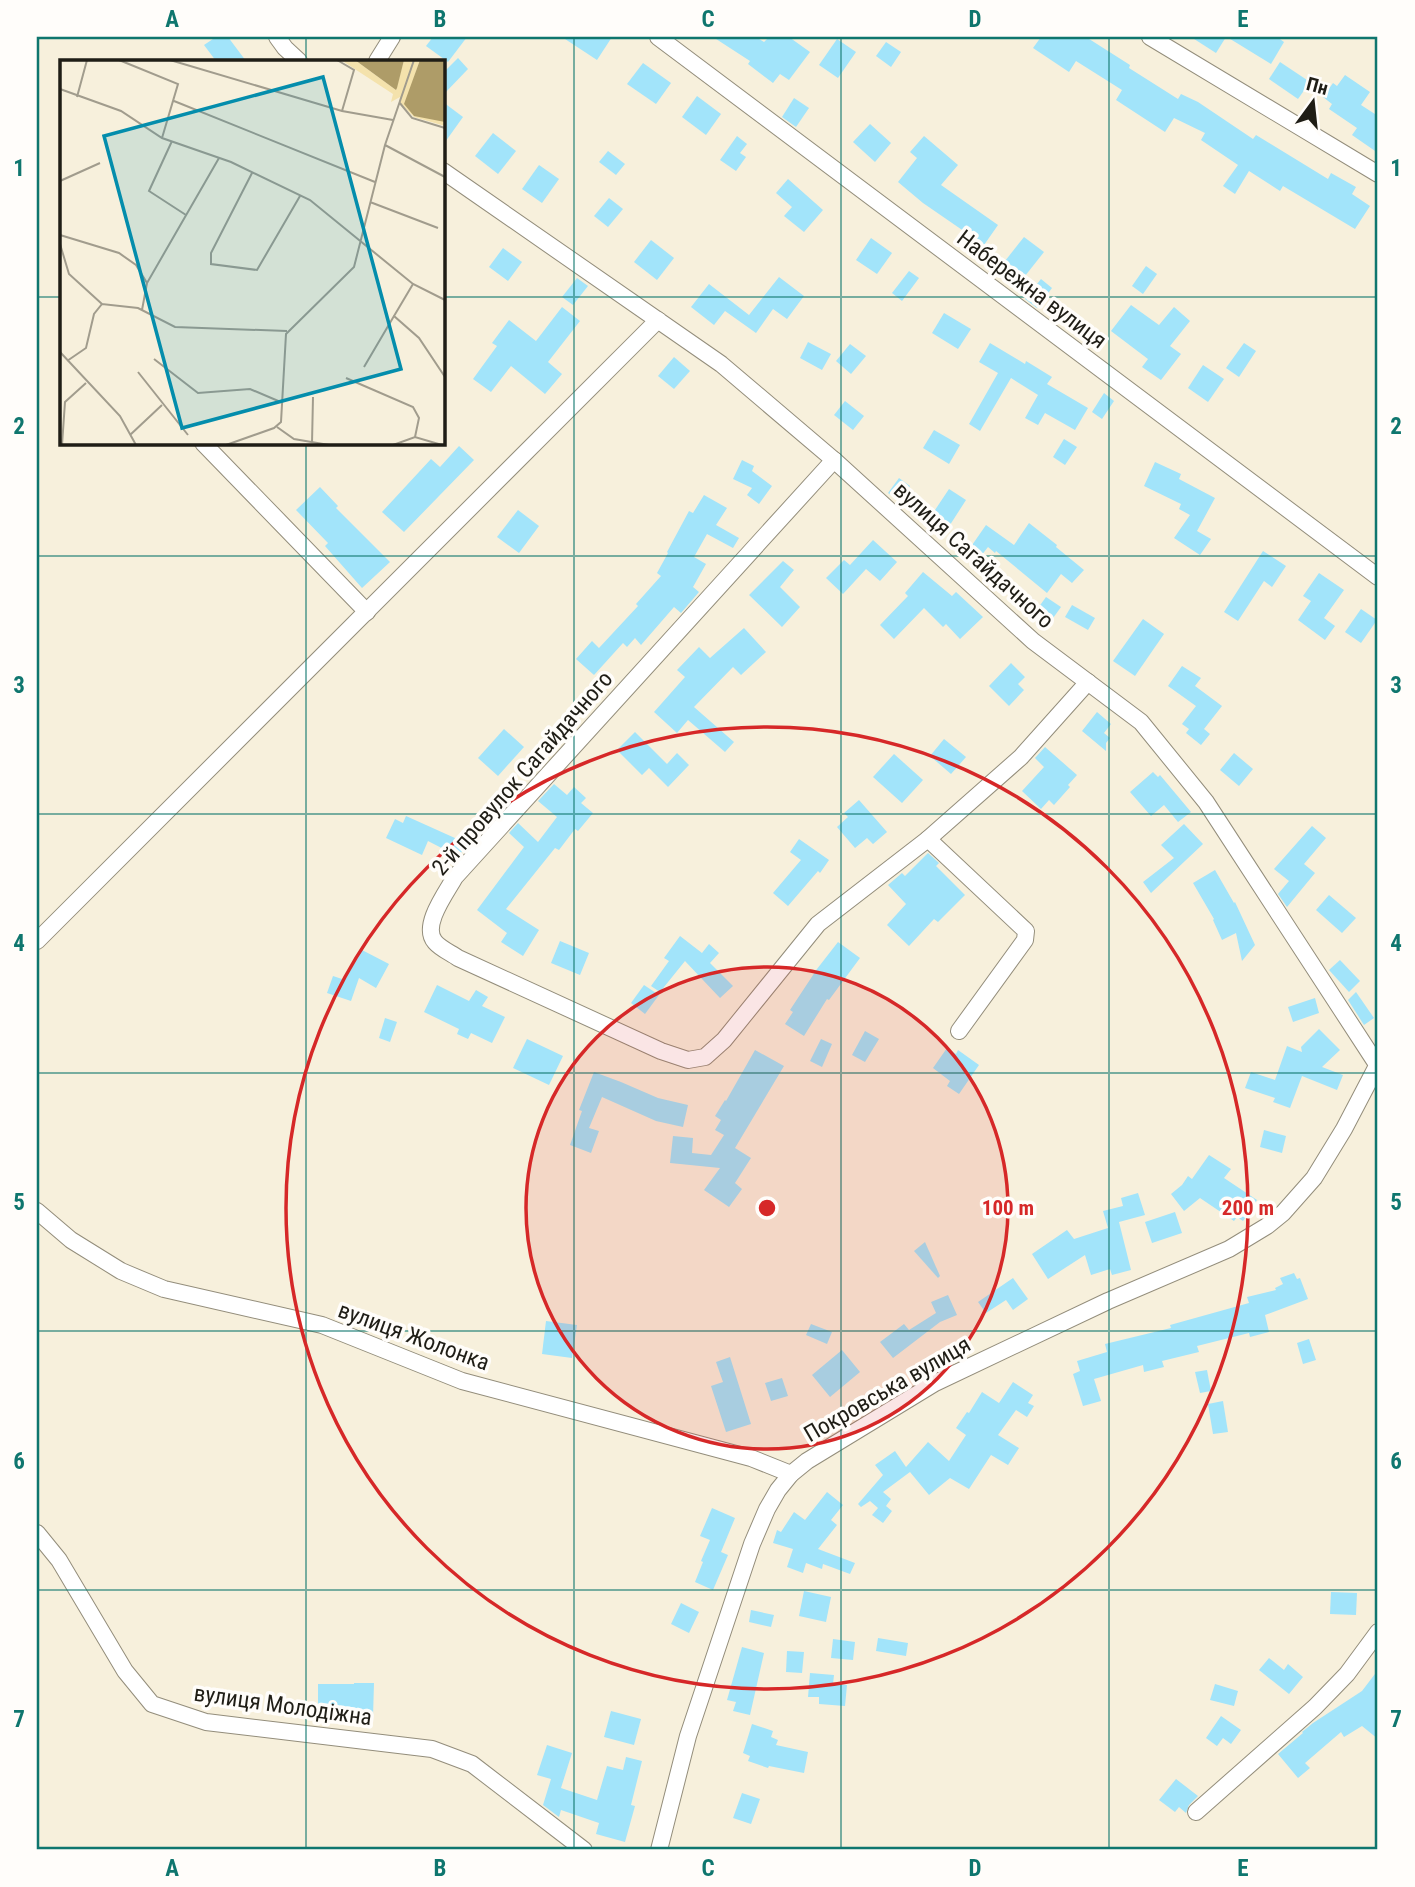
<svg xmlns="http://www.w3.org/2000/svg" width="1415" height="1887" font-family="'Roboto Condensed',sans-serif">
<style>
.building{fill:#a2e4fa}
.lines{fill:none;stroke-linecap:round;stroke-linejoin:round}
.minor-casing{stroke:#938d7b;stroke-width:18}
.minor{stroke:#fff;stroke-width:16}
.grid{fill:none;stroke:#0f766e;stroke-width:2;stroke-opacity:0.55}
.ring{fill:none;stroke:#d62828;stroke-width:3.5}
.labels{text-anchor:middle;stroke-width:7;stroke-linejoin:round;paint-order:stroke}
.street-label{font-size:23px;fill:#1f1d16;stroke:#fffdfa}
.inset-road{fill:none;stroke:#a19c8d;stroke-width:2}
.view{fill:#048dac;fill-opacity:0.15;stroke:#048dac;stroke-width:3.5}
.inset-edge{fill:none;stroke:#1f1d16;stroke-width:3.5}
.centre{fill:#d62828;stroke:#fffdfa;stroke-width:3.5}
.ring-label{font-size:21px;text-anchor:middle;font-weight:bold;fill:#d62828;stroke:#fffdfa;stroke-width:7;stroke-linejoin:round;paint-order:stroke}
.neatline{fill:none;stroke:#0f766e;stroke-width:2.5}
.grid-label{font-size:23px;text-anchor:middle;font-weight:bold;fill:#0f766e}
</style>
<rect width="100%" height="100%" fill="#f7f0dc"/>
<g class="building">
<path d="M216 37H228L246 61H216L204 45Z"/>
<path d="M433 37H467L448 62 426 46Z"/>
<path d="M562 37H612L597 60Z"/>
<path d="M713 37H756L764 42 769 37H789L810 52 789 80 780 74 773 83 748 64 750 61Z"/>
<path d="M1041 37H1086L1130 65 1129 68 1178 99 1181 94 1198 102 1253 139 1256 135 1328 179 1331 173 1356 187 1352 194 1370 206 1355 229 1283 186 1280 191 1249 171 1235 194 1223 186 1238 165 1201 140 1205 133 1174 118 1165 132 1116 100 1122 90 1076 61 1069 72 1033 48Z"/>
<path d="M1191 37H1226L1216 53Z"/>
<path d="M1227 37H1277L1284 42 1271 64Z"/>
<path d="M837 39 856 52 838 78 819 65Z"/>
<path d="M886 42 901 52 891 67 876 56Z"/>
<path d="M458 58 468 69 443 95V73Z"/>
<path d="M1280 62 1310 82 1298 99 1269 79Z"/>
<path d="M643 63 671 83 656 104 627 84Z"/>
<path d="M1345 75 1370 92 1361 105 1378 116V153L1352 135 1357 128 1329 109 1332 104 1323 97 1333 83 1337 86Z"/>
<path d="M697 96 721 114 706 135 682 117Z"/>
<path d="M794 98 809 108 796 127 782 117Z"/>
<path d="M443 102 463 117 443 145Z"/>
<path d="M870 124 891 143 875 162 853 142Z"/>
<path d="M493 133 516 151 498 174 475 156Z"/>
<path d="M737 136 747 144 740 153 746 157 736 171 720 160Z"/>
<path d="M924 136 958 165 941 185 998 225 984 245 923 203 898 182 917 158 910 152Z"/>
<path d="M608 151 625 164 616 175 599 162Z"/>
<path d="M539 165 559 179 542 203 522 189Z"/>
<path d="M788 179 823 210 804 232 784 216 792 207 776 193Z"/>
<path d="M609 198 623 209 608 227 594 216Z"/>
<path d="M1024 237 1044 252 1025 276 1005 261Z"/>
<path d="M871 238 892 253 877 274 856 260Z"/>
<path d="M651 240 674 258 657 280 634 262Z"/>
<path d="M503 248 522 262 508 281 489 267Z"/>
<path d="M1146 266 1157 274 1143 294 1132 286Z"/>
<path d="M909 271 919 278 902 301 892 293Z"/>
<path d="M779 277 804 296 787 319 773 309 756 333 725 311 714 325 691 307 709 284 749 315Z"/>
<path d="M577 278 588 286 573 305 562 297Z"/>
<path d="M1041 279 1052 288 1037 308 1025 299Z"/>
<path d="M1131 305 1159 325 1174 307 1190 321 1170 346 1181 354 1161 380 1142 367 1148 359 1111 331Z"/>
<path d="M562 307 580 321 548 362 562 374 545 394 511 366 491 392 473 379 497 346 492 343 509 320 536 341Z"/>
<path d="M944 313 971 329 958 349 932 333Z"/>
<path d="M808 342 831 354 822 370 800 358Z"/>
<path d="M990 343 1025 364 1026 361 1052 377 1047 384 1088 408 1075 430 1045 413 1038 425 1025 418 1038 395 1011 378 980 431 969 424 998 373 979 362Z"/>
<path d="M1244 343 1256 351 1239 377 1226 368Z"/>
<path d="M850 344 866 356 851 374 836 361Z"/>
<path d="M674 357 690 371 674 389 658 376Z"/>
<path d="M1203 365 1224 379 1208 402 1188 388Z"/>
<path d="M1104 393 1114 401 1102 419 1092 412Z"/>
<path d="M845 401 864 416 853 430 834 415Z"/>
<path d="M934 430 960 445 949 464 923 448Z"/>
<path d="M1064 439 1077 447 1065 465 1053 457Z"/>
<path d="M459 446 474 460 404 532 382 512 431 459 440 467Z"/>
<path d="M742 460 754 466 752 471 772 486 759 504 747 495 752 488 733 479Z"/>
<path d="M1155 462 1181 474 1179 479 1215 498 1197 531 1211 539 1200 555 1174 538 1190 515 1179 509 1181 504 1144 486Z"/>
<path d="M899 478 910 486 899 501 888 493Z"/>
<path d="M320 487 338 506 336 508 390 562 362 588 325 546 328 543 296 510Z"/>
<path d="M949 489 966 500 948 528 931 516Z"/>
<path d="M704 495 727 508 716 525 739 538 733 548 707 534 694 557 706 564 693 587 699 592 681 613 674 607 641 645 635 638 627 647 623 643 594 675 576 659 592 641 599 648 638 606 636 604 661 576 657 573 668 553 667 552 689 511 693 513Z"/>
<path d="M518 510 539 526 519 553 497 537Z"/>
<path d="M1029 523 1057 545 1056 547 1084 570 1072 583 1061 574 1047 593 996 551 995 553 988 547 981 556 970 548 986 525 1014 545Z"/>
<path d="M873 540 897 562 880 581 866 569 843 594 826 578 844 560 850 565Z"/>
<path d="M1263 551 1286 566 1272 587 1264 581 1238 621 1224 612Z"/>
<path d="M783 561 794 570 780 587 800 607 782 627 749 595Z"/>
<path d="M923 572 952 596 956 592 983 617 960 639 946 624 943 627 924 608 894 639 880 625 908 596 905 593Z"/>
<path d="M1319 573 1344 590 1324 618 1335 626 1325 640 1298 620 1311 601 1303 596Z"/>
<path d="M1046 597 1061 607 1048 625 1033 615Z"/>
<path d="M1072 605 1095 618 1088 630 1065 617Z"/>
<path d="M1361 609 1377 620 1361 643 1345 632Z"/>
<path d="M1143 619 1164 634 1135 676 1113 661Z"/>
<path d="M744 628 766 652 741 675 733 667 694 707 734 742 725 752 688 720 677 733 654 712 685 677 677 670 699 647 710 658Z"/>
<path d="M1011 663 1025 677 1018 684 1024 690 1009 706 989 686Z"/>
<path d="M1182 666 1201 678 1195 686 1222 706 1204 729 1210 734 1201 745 1186 733 1189 729 1182 724 1196 706 1168 686Z"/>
<path d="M1097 712 1111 724 1104 733 1110 738 1106 743V751L1082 731Z"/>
<path d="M504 729 524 747 498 776 478 758Z"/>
<path d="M635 732 667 764 677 753 689 765 668 787 649 768 642 775 617 750Z"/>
<path d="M944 739 966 757 951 774 930 756Z"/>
<path d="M1045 747 1077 775 1068 785 1070 787 1054 805 1049 800 1041 809 1022 791 1044 767 1035 758Z"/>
<path d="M1234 753 1253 769 1239 786 1220 770Z"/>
<path d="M894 754 923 780 902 803 873 777Z"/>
<path d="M1153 772 1158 777 1160 775 1191 812 1178 822 1164 805 1151 816 1130 792Z"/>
<path d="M554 784 567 795 574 787 586 798 581 803 593 813 578 831 575 829 559 850 555 848 506 909 539 930 523 956 501 942 507 933 477 910 524 847 509 833 518 823 538 842 557 817 538 801Z"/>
<path d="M859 800 887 832 873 844 867 838 855 848 837 827 848 817 844 813Z"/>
<path d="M406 816 466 843 459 857 428 841 422 855 386 838 395 819 403 823Z"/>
<path d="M1184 824 1203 844 1151 893 1143 882 1174 858 1161 845Z"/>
<path d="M1312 826 1326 838 1304 864 1315 873 1287 907 1278 894 1289 881 1274 869Z"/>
<path d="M799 839 829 860 820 873 818 871 788 906 773 893 801 860 790 852Z"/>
<path d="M928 853 939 863 936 866 965 895 938 922 934 919 909 946 887 925 906 904 888 885 902 873 905 876Z"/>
<path d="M1215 870 1234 903 1235 902 1255 945 1242 961 1236 933 1222 940 1213 920 1214 919 1193 883Z"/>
<path d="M1329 895 1356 918 1342 933 1316 910Z"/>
<path d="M680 936 702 953 709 944 719 953 710 963 733 986 720 998 685 961 660 992 651 986 669 961 664 958Z"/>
<path d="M560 941 589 953 580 975 551 963Z"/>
<path d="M838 942 860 958 829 1000 827 999 804 1036 785 1024 793 1012 790 1010 817 969Z"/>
<path d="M362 950 389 964 376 988 359 978 351 1001 327 993 333 976 345 980Z"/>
<path d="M1340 960 1360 981 1349 992 1329 970Z"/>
<path d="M437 985 469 1001 476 990 488 997 482 1006 505 1017 492 1043 471 1033 468 1039 457 1034 459 1029 424 1012Z"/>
<path d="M644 985 659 995 645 1014 631 1003Z"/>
<path d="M1356 992 1374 1018 1364 1025 1348 1000Z"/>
<path d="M1315 998 1319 1013 1293 1022 1288 1007Z"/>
<path d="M385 1018 397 1022 390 1042 379 1038Z"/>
<path d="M1319 1029 1340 1050 1322 1067 1343 1075 1337 1090 1302 1076 1290 1108 1273 1102 1275 1098 1245 1088 1251 1072 1275 1080 1287 1046 1302 1052 1301 1047Z"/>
<path d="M865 1031 879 1039 865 1062 852 1055Z"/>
<path d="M527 1039 563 1056 549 1085 513 1068Z"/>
<path d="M821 1039 832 1044 822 1067 810 1061Z"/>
<path d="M947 1048 956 1054 958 1050 979 1065 959 1094 947 1086 950 1081 933 1068Z"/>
<path d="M755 1050 784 1066 735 1148 751 1158 735 1183 742 1189 729 1207 704 1190 720 1168 670 1163 673 1136 693 1138 692 1153 711 1155 724 1135 715 1130 721 1120 715 1116 725 1100 726 1101Z"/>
<path d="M594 1072 621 1082 658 1098 688 1105 683 1127 656 1121 602 1097 589 1128 599 1131 591 1153 570 1145 582 1111 579 1110Z"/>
<path d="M1264 1130 1286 1136 1282 1153 1260 1147Z"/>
<path d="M1209 1155 1231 1169 1224 1178 1257 1200 1243 1221 1237 1217 1234 1221 1200 1198 1184 1211 1171 1194 1182 1185 1188 1176 1192 1179Z"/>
<path d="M1138 1193 1145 1215 1119 1222 1131 1270 1112 1275 1110 1269 1091 1275 1085 1255 1048 1279 1032 1254 1067 1230 1074 1239 1108 1228 1103 1211 1123 1206 1121 1198Z"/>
<path d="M1175 1212 1182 1233 1152 1243 1145 1222Z"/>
<path d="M925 1242 940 1276 938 1278 914 1251Z"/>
<path d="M1294 1273 1297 1279 1300 1278 1308 1299 1265 1315 1269 1332 1250 1337 1249 1333 1197 1346 1199 1352 1162 1361 1164 1367 1144 1372 1143 1365 1094 1379 1101 1401 1083 1406 1073 1374 1080 1371 1077 1361 1107 1352 1105 1344 1171 1328 1170 1325 1249 1303 1247 1297 1276 1290 1275 1288 1283 1284 1280 1278Z"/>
<path d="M1013 1278 1028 1299 1013 1310 1006 1300 986 1313 978 1302Z"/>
<path d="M948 1295 957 1315 940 1322 893 1358 880 1342 904 1324 909 1330 936 1313 931 1302Z"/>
<path d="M546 1321 577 1325 572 1358 542 1354Z"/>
<path d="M811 1324 832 1332 827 1344 806 1335Z"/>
<path d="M1309 1339 1316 1360 1303 1364 1297 1343Z"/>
<path d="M842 1350 860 1372 830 1397 812 1375Z"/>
<path d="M730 1357 751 1424 726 1432 711 1386 723 1382 716 1362Z"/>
<path d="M1207 1370 1211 1391 1200 1393 1195 1372Z"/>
<path d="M782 1378 788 1396 771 1401 765 1383Z"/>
<path d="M1013 1382 1033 1395 1028 1403 1034 1406 1027 1417 1016 1410 998 1435 1019 1448 1008 1465 991 1455 969 1489 950 1478 929 1495 910 1472 883 1492 891 1499 886 1506 892 1511 883 1523 872 1515 878 1508 870 1501 861 1507 858 1504 883 1475 875 1465 895 1451 906 1467 928 1442 949 1461 966 1435 956 1428 967 1412 969 1413 982 1392 999 1403Z"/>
<path d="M1223 1401 1228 1432 1213 1434 1208 1404Z"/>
<path d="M827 1492 843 1505 831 1520 837 1525 818 1549 855 1563 850 1574 823 1564 822 1569 806 1563 803 1573 787 1567 793 1549 773 1543 777 1530 781 1532 794 1512 805 1520Z"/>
<path d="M712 1508 735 1518 721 1552 728 1555 713 1590 695 1582 703 1562 701 1561 710 1540 700 1536Z"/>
<path d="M804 1591 831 1597 826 1622 799 1616Z"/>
<path d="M1331 1592 1357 1593 1356 1615 1330 1614Z"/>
<path d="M681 1603 699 1612 689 1633 671 1624Z"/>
<path d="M751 1610 774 1615 771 1627 749 1622Z"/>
<path d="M878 1638 908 1643 906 1656 876 1651Z"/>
<path d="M833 1639 855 1642 853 1660 831 1658Z"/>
<path d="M742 1647 764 1653 750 1715 733 1711 736 1702 727 1700Z"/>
<path d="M787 1651 804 1652 802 1673 786 1672Z"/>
<path d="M1269 1658 1284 1670 1288 1664 1303 1677 1289 1694 1259 1670Z"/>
<path d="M1378 1670V1739L1362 1726 1344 1737 1341 1732 1305 1763 1310 1768 1298 1778 1278 1754 1303 1733 1302 1732 1313 1723 1362 1691Z"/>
<path d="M810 1673 834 1675 833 1684 847 1685 845 1706 819 1704V1697H808Z"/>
<path d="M354 1683H374L373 1717H353V1714L318 1713V1684H354Z"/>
<path d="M1215 1684 1238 1691 1234 1706 1210 1700Z"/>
<path d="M611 1711 641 1719 634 1745 604 1737Z"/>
<path d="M1221 1716 1241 1730 1231 1744 1223 1738 1217 1746 1206 1738Z"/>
<path d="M752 1724 773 1731 771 1737 778 1740 776 1745 808 1752 804 1773 769 1766 768 1768 748 1761 750 1756 743 1753Z"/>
<path d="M547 1745 572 1753 561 1788 597 1800 607 1766 623 1770 626 1757 642 1761 631 1805 635 1806 625 1842 596 1834 599 1823 561 1810 559 1817 543 1805 551 1779 537 1775Z"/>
<path d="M1176 1779 1198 1796 1189 1805 1186 1813 1179 1807 1175 1812 1159 1800Z"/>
<path d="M742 1793 760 1799 751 1824 733 1818Z"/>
</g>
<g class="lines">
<g class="minor-casing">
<g id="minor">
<path d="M277 37 285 48 299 61"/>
<path d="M658 37 1378 577"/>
<path d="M1150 37 1378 174"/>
<path d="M377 61 392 37"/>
<path d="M443 171 721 364 834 460 1033 641 1141 722 1206 802 1378 1066"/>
<path d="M203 443 367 612"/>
<path d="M834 460 455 877C446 893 421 926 435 942 441 949 451 953 458 958L661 1051 688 1060 705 1057 724 1040 818 924 928 839 1021 757 1088 682"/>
<path d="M928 839 1026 931 1025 940 959 1031"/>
<path d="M37 941 658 320"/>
<path d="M37 1211 71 1240 121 1271 164 1289 322 1325 462 1381 751 1458 791 1474"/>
<path d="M37 1533 59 1560 125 1671 152 1704 206 1722 432 1749 472 1764 584 1850"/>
<path d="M1196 1812 1315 1707 1347 1674 1378 1632"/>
<path d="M659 1850 688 1736 752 1544 767 1509 778 1490 791 1474 807 1461 935 1383 1108 1301 1229 1249 1267 1226 1283 1213 1314 1178 1344 1129 1378 1064"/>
</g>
</g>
<use href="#minor" class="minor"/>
</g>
<path class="grid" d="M306 37V61M574 37V1850M841 37V1850M1109 37V1850M37 297H61M443 297H1378M306 443V1850M37 556H1378M37 814H1378M37 1073H1378M37 1331H1378M37 1590H1378"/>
<circle cx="767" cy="1208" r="241" fill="#d62828" fill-opacity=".12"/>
<g class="ring">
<circle cx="767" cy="1208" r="241"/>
<circle cx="767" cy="1208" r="481"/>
</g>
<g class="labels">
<g class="street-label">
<text transform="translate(1032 289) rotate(37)" y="8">Набережна вулиця</text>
<text transform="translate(974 555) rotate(42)" y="8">вулиця Сагайдачного</text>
<text transform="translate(522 773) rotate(-49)" y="8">2-й провулок Сагайдачного</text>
<text transform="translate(414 1336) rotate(20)" y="8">вулиця Жолонка</text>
<text transform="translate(887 1389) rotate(-30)" y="8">Покровська вулиця</text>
<text transform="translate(283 1705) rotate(8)" y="8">вулиця Молодіжна</text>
</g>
</g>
<g transform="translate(60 60)">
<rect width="385" height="385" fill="#f7f0dc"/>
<path d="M281 0H295L336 30 344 0H360L345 44 385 62V66L354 57 339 42 340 37 331 42 333 34Z" fill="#f4e2ac"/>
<path d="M295 0H344L337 28 336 30ZM360 0H385V62L354 56 344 44Z" fill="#ae9c68"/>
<path class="inset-road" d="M59 0 118 24 102 78M110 0 282 51 333 60M277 0 294 10 282 51M0 29 61 51 102 78 171 102 250 140 353 224 385 240M17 37 27 0M114 41 315 122M339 42 352 58 385 68M112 81 89 131 126 155M325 85 385 117M192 113 151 193V204L197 210 240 136M0 121 40 103M310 142 378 168M0 175 59 193 76 205 87 223M0 184 9 214 42 244M353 224 334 256 359 278 385 317M82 250 87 223 159 98M0 292 60 356 76 385M94 299 138 333 190 329 223 343M7 301 26 288 34 254 42 244 78 248 115 267 227 271M304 307 334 256M78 312 128 375M286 318 353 347 359 358 355 377M217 367 234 379 269 385M70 375 102 345M252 383 253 337M2 385 5 342 26 323M166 385 214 368 221 362 226 274 294 207 325 85 354 0M333 385 355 377 382 385"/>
<path class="view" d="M263 17 341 309 122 368 44 76Z"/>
<rect width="385" height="385" class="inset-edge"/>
</g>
<circle cx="767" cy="1208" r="10" class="centre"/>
<g class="ring-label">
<text x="1008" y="1215">100 m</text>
<text x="1248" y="1215">200 m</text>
</g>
<rect width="1415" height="1887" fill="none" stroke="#fffdfa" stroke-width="77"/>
<g transform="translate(1313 102) rotate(15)" stroke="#fffdfa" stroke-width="5" paint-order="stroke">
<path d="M0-5L12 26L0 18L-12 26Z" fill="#1f1d16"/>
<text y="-10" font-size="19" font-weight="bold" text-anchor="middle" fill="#1f1d16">Пн</text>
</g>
<rect x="38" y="38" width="1338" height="1810" class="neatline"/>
<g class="grid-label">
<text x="172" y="27">A</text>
<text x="440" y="27">B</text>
<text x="708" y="27">C</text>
<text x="975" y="27">D</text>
<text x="1243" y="27">E</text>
<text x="19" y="176">1</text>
<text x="1396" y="176">1</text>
<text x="19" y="434">2</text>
<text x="1396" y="434">2</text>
<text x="19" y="693">3</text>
<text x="1396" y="693">3</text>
<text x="19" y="951">4</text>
<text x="1396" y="951">4</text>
<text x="19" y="1210">5</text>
<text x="1396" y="1210">5</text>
<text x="19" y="1469">6</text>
<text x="1396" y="1469">6</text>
<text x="19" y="1727">7</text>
<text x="1396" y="1727">7</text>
<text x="172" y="1876">A</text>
<text x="440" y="1876">B</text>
<text x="708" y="1876">C</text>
<text x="975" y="1876">D</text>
<text x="1243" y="1876">E</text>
</g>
</svg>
